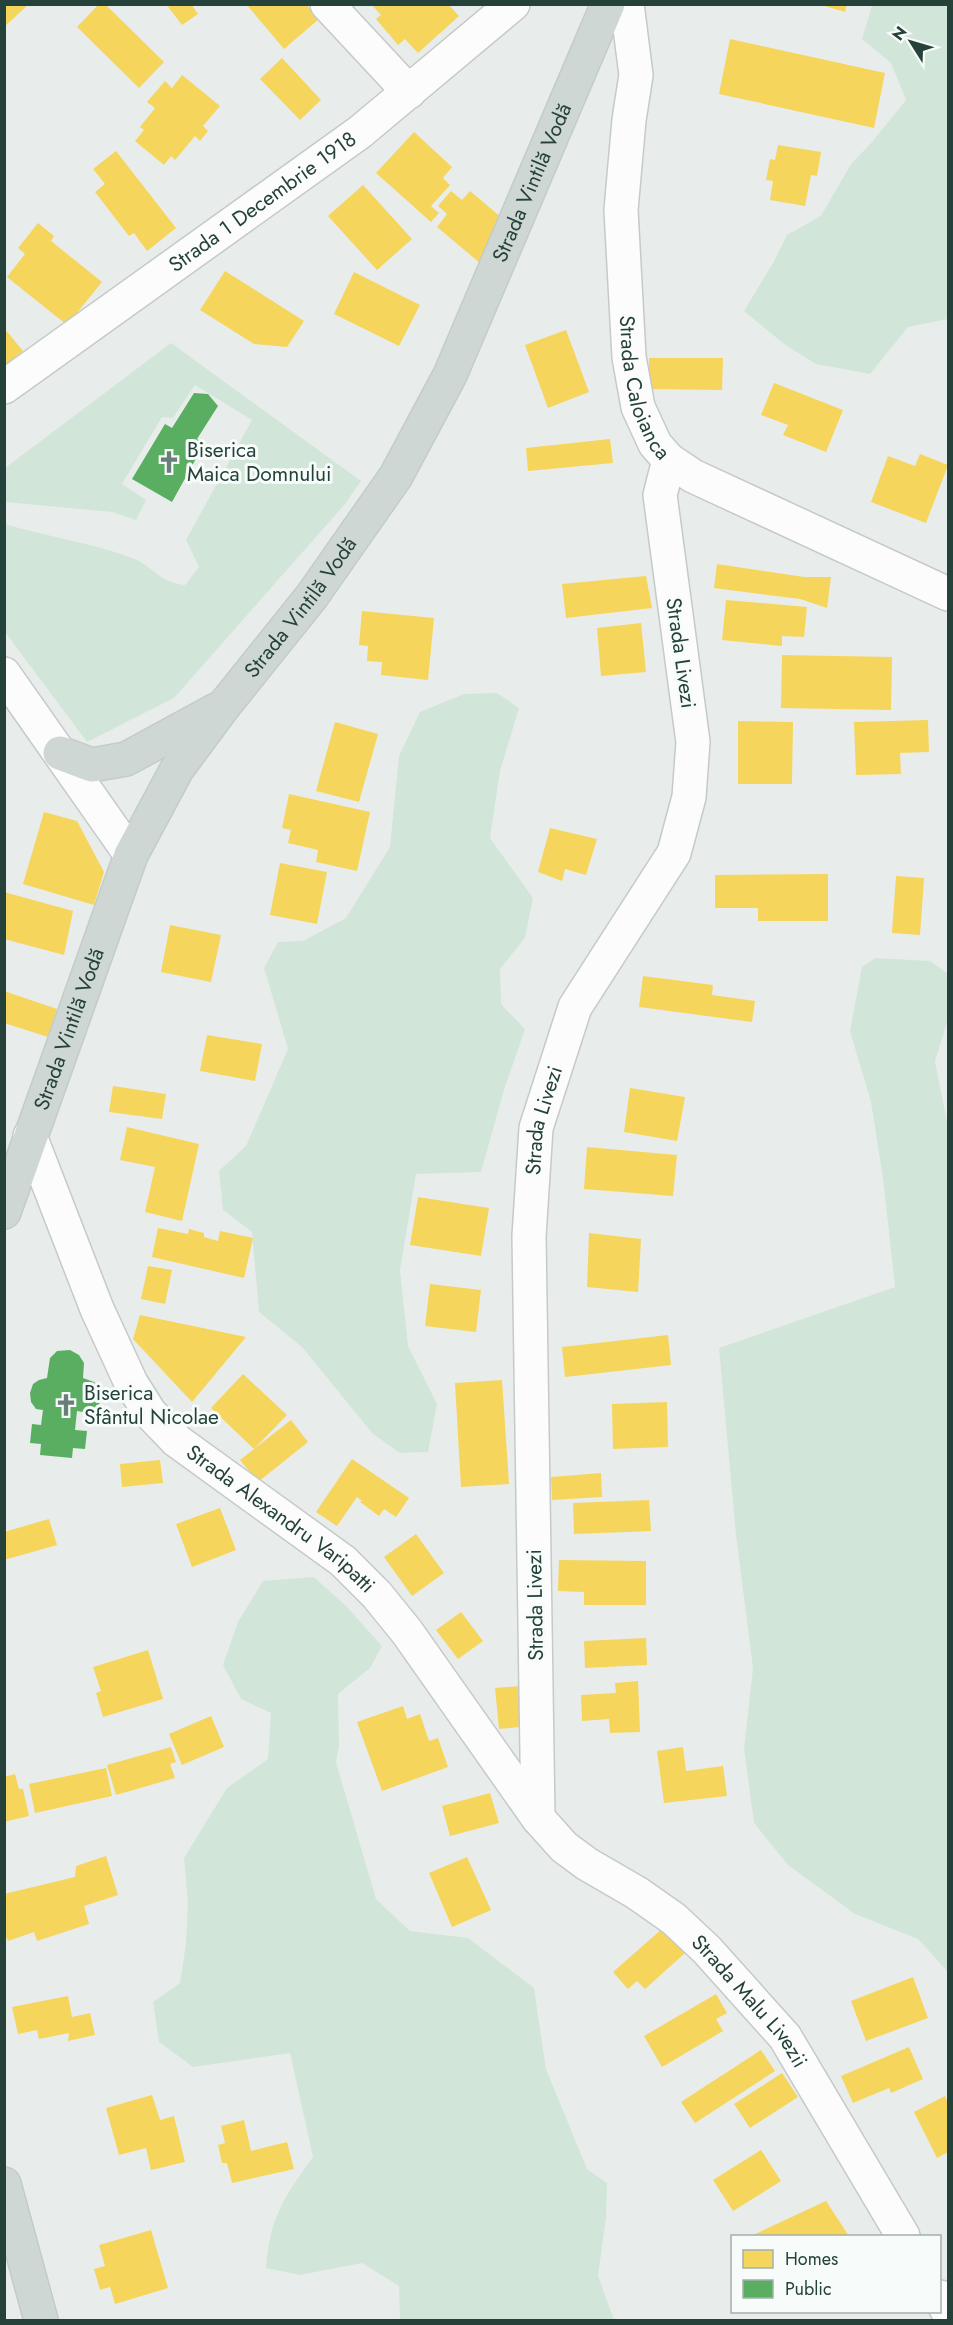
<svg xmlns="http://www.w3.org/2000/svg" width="953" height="2325" font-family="Jost,sans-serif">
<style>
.green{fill:#d1e6d8}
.homes{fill:#f6d55c}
.public{fill:#5aae61}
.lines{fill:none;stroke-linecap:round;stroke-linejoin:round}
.minor-casing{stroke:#c5cac8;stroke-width:36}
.major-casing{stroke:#c3ccc9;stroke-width:36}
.minor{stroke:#fcfcfc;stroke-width:33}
.major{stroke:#cfd7d5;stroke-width:33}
.labels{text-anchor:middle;stroke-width:6;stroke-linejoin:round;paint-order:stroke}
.street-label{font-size:21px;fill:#24423a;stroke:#f7fbf9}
.poi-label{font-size:21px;fill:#24423a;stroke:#f7fbf9;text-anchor:start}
</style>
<rect width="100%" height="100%" fill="#e8edeb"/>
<g class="green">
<path d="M872 5H948V319L908 327 870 374 816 364 784 344 744 311 773 263 787 235 821 216 851 164 872 142 906 100 891 63 862 39Z"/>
<path d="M171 343 361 481 345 504 174 698 87 742 5 632V524C47 537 91 542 132 558 154 566 157 582 185 585L199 567 186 540 252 420 195 385 173 418 162 417 122 484 146 500 136 520 112 512 5 502V468Z"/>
<path d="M497 693 519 708 500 771 490 838 533 898 525 938 500 969 501 1004 525 1029 504 1090 481 1172 416 1174 400 1270 408 1346 437 1404 428 1452 400 1453 373 1434 302 1347 259 1312 252 1232 223 1210 219 1171 246 1146 288 1049 264 968 278 942 303 941 346 918 390 847 399 756 420 712 464 694Z"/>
<path d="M875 958 930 961 948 974V1019L935 1061 948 1127V1972L918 1939 855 1914 788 1865 754 1823 744 1749 753 1668 736 1535 719 1348 895 1287 883 1178 871 1102 850 1031 862 967Z"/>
<path d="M314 1577 346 1606 382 1646 370 1668 338 1694 339 1746 336 1762 376 1899 410 1931 468 1938 534 1988 546 2069 587 2169 607 2183 606 2218 598 2276 614 2320H400L399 2286 362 2263 300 2275 266 2268C270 2217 284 2197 313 2157L290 2053 193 2067 159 2042 153 2002 180 1983 186 1943 188 1902 184 1858 227 1788 268 1759 271 1713 241 1699 223 1665 238 1622 263 1581Z"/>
</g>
<g class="homes">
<path d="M99 4H105L164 62 139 88 77 27Z"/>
<path d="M166 4H191L198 14 182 25Z"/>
<path d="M246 4H306L319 19 284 49Z"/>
<path d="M818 4H847L845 12Z"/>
<path d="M4 5H28L4 27Z"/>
<path d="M372 5H449L459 16 418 53 405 39 398 45 376 19 381 15Z"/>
<path d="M730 39 885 73 874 128 719 94Z"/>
<path d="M282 58 321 100 300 120 260 79Z"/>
<path d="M182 75 220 106 203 126 208 131 200 141 195 136 175 160 171 156 164 165 135 141 144 130 140 127 155 108 147 102 165 81 172 88Z"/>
<path d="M414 132 452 167 443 178 450 185 431 206 439 213 431 222 376 173Z"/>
<path d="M778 145 821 152 817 176 811 175 805 206 770 200 773 181 766 180 770 159 775 160Z"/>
<path d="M116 151 176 228 147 251 134 233 129 236 95 192 105 184 93 169Z"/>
<path d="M363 185 412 239 377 270 328 216Z"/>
<path d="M451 191 462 200 470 191 502 218 480 263 437 227 447 214 438 206Z"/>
<path d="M38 223 54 236 51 241 102 282 67 325 7 277 25 254 18 248Z"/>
<path d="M225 271 304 321 287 347 254 344 200 310Z"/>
<path d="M354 272 420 305 399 346 334 314Z"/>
<path d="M4 328 23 351 4 366Z"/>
<path d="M566 330 589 392 548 408 525 345Z"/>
<path d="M649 358H723L722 390 649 389Z"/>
<path d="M774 383 843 410 826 452 783 435 788 425 761 415Z"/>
<path d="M610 439 613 463 528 471 526 448Z"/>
<path d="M920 454 948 465 926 523 871 502 888 456 915 466Z"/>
<path d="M717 564 804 577H831L827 608 800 599 714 588Z"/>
<path d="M646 576 652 608 566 618 562 584Z"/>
<path d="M726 600 807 607 804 637 782 636V646L722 640Z"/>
<path d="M362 611 434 618 428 680 381 675 382 662 367 661 368 646 359 645Z"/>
<path d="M641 623 646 672 601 676 597 628Z"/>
<path d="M782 655 892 657 891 710 781 708Z"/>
<path d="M928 720 929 752 900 753 901 774 856 775 854 722Z"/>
<path d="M738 721 793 722 792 784H738Z"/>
<path d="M335 722 378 734 359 802 316 791Z"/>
<path d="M289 794 370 812 357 871 316 862 318 850 288 843 291 830 282 828Z"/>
<path d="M44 812 77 821 104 872 94 905 23 884Z"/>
<path d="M550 828 597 839 586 875 565 869 562 881 538 872Z"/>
<path d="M280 863 327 872 317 924 270 915Z"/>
<path d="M828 874V921H758V908H715V875Z"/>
<path d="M896 876 924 878 920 935 892 933Z"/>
<path d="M4 892 73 911 64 955 4 939Z"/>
<path d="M170 925 221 935 211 982 161 972Z"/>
<path d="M643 976 713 985 712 995 755 1001 752 1022 639 1007Z"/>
<path d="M4 991 57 1009 48 1037 4 1023Z"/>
<path d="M207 1035 262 1044 255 1081 200 1071Z"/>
<path d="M113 1086 166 1094 162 1119 109 1112Z"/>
<path d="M630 1088 685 1097 677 1141 624 1132Z"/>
<path d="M127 1127 199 1144 182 1221 145 1212 155 1167 120 1160Z"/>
<path d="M587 1147 677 1155 673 1196 584 1189Z"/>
<path d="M418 1197 489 1208 481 1256 410 1245Z"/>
<path d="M158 1228 188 1234 189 1229 204 1233V1237L218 1241 220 1231 253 1238 244 1278 152 1257Z"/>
<path d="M589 1233 641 1239 638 1292 587 1287Z"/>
<path d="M148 1266 172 1270 165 1304 141 1299Z"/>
<path d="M430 1284 481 1290 476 1332 425 1326Z"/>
<path d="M140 1315 246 1337 192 1402 133 1339Z"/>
<path d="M668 1335 671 1365 565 1377 562 1347Z"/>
<path d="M243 1374 287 1415 254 1449 211 1408Z"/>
<path d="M502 1380 509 1484 461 1487 455 1383Z"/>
<path d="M667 1402 668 1447 613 1449 612 1404Z"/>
<path d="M291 1420 308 1442 258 1482 240 1460Z"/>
<path d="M352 1459 409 1498 396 1517 384 1509 379 1516 360 1502 362 1501 357 1497 337 1526 316 1512Z"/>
<path d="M160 1460 163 1483 122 1487 120 1464Z"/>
<path d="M601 1473 602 1497 552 1500 551 1477Z"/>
<path d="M649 1500 651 1531 574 1534 573 1503Z"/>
<path d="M220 1508 236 1550 192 1567 176 1524Z"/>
<path d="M49 1519 57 1545 4 1560V1532Z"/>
<path d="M416 1534 444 1573 412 1596 384 1557Z"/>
<path d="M559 1560 646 1561V1605H584V1592L558 1591Z"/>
<path d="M461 1612 483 1641 458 1659 436 1630Z"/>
<path d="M646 1638 647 1665 585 1668 584 1641Z"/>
<path d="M148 1650 163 1699 103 1717 96 1693 101 1691 93 1667Z"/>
<path d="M638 1681 640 1732 610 1733 609 1719 582 1721 581 1695 616 1693 615 1683Z"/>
<path d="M521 1686 530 1726 499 1729 495 1688Z"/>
<path d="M403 1706 407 1719 420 1714 429 1741 438 1738 448 1767 382 1791 357 1722Z"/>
<path d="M211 1716 224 1747 182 1765 169 1734Z"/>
<path d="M171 1747 176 1762 170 1764 175 1778 116 1795 107 1765Z"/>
<path d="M683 1747 686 1771 723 1766 727 1796 664 1803 657 1751Z"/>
<path d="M106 1768 112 1796 35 1813 29 1784Z"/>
<path d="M15 1774 19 1789H23L29 1816 4 1822V1777Z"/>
<path d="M490 1793 499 1823 450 1836 442 1806Z"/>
<path d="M106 1856 118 1895 84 1906 89 1924 37 1941 34 1932 8 1941 4 1934V1894L75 1877 76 1866Z"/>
<path d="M467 1857 491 1910 452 1927 429 1873Z"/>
<path d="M663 1928 685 1953 645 1989 637 1981 628 1989 613 1972Z"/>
<path d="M913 1977 928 2018 866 2041 851 2001Z"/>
<path d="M716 1994 727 2013 716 2019 723 2031 662 2067 644 2036Z"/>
<path d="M68 1996 72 2017 90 2013 95 2035 68 2041 69 2033 39 2039 37 2030 18 2034 12 2007Z"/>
<path d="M909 2047 923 2079 891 2093 889 2088 853 2103 841 2076Z"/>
<path d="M761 2050 775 2071 695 2123 681 2102Z"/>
<path d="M782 2073 798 2097 750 2128 734 2104Z"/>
<path d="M152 2095 160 2120 174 2116 185 2162 151 2170 146 2148 119 2155 106 2108Z"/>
<path d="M945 2096 948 2103V2152L937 2158 914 2112Z"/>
<path d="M244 2120 251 2151 287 2142 294 2169 232 2183 227 2163H222L218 2145 225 2143 221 2126Z"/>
<path d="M761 2150 781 2181 733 2211 713 2180Z"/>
<path d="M826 2201 849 2236H751Z"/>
<path d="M151 2230 168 2288 115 2304 110 2287 100 2290 94 2269 105 2266 99 2245Z"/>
</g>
<g class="public">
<path d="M194 393 208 394 218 406 197 439 204 444 172 502 132 479 165 424 172 428Z"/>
<path d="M70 1350 79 1355 84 1363 83 1378 94 1382 100 1388 101 1399 98 1408 89 1413 77 1411 75 1430 87 1431 85 1449 73 1448 72 1458 40 1455 41 1444 30 1443 32 1424 41 1425 43 1410 36 1409 31 1402 30 1393 33 1384 39 1380 47 1378 50 1358 57 1351Z"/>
</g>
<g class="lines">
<g class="minor-casing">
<g id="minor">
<path d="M327 4 409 92"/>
<path id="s1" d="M627 4 636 75 629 120 621 210 629 357 638 407 655 444 669 460 693 476 948 594"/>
<path id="s2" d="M4 387 360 132 513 4"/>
<path d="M4 674 131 855"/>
<path id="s3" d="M30 1136 97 1309 131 1383 150 1413 177 1441 343 1561 377 1595 407 1632 538 1818 564 1847 587 1864 637 1893 674 1919 707 1950 785 2037 903 2236"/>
<path id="s4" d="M538 1818 529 1236 536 1128 575 1007 674 853 689 797 693 742 660 495 669 460"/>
<path d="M940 2297 948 2312"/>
</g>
</g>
<g class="major-casing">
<g id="major">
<path d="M60 753 92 765 126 759 216 710"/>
<path id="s5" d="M4 1212 131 855 177 769 223 707 312 596 396 476 450 375 608 4"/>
<path d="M4 2184 41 2320"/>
</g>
</g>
<use href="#minor" class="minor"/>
<use href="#major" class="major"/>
</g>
<defs>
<g id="church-bare" transform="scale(1.8)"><path d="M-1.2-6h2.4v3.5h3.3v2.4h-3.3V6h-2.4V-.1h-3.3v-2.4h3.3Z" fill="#697e78" stroke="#f7fbf9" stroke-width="2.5" paint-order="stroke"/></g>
</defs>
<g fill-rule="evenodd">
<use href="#church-bare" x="169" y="462"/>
<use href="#church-bare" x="66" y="1405"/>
</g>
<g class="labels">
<g class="street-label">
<text dy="7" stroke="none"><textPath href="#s5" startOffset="1166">Strada Vintilă Vodă</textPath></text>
<text dy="7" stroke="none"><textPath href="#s2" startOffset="318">Strada 1 Decembrie 1918</textPath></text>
<text dy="7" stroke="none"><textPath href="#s1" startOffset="388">Strada Caloianca</textPath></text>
<text dy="7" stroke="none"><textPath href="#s5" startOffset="680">Strada Vintilă Vodă</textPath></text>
<text transform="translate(681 653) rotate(82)" y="7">Strada Livezi</text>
<text dy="7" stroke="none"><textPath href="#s5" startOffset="194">Strada Vintilă Vodă</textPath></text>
<text dy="7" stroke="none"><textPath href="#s4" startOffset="699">Strada Livezi</textPath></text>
<text dy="7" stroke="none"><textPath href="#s3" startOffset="471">Strada Alexandru Varipatti</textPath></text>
<text transform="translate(535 1605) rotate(-91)" y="7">Strada Livezi</text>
<text dy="7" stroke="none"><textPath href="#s3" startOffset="1152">Strada Malu Livezii</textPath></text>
</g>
<g class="poi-label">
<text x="187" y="457">Biserica<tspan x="187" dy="24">Maica Domnului</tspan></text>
<text x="84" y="1400">Biserica<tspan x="84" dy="24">Sfântul Nicolae</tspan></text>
</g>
</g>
<rect width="953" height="2325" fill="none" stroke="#24423a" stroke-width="12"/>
<rect x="731" y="2235" width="210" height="78" fill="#f7fbf9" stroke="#a3b1ad" stroke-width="1.5"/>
<rect x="743" y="2250" width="30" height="18" fill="#f6d55c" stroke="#a3b1ad" stroke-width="1.5"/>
<text x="785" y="2265" font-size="18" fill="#24423a">Homes</text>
<rect x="743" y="2280" width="30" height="18" fill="#5aae61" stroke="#a3b1ad" stroke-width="1.5"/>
<text x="785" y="2295" font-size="18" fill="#24423a">Public</text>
<g transform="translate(911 42) rotate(307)" stroke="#f7fbf9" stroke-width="4.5" paint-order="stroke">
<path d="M0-4.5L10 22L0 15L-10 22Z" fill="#24423a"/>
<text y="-9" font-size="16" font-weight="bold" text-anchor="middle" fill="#24423a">N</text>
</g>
</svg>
